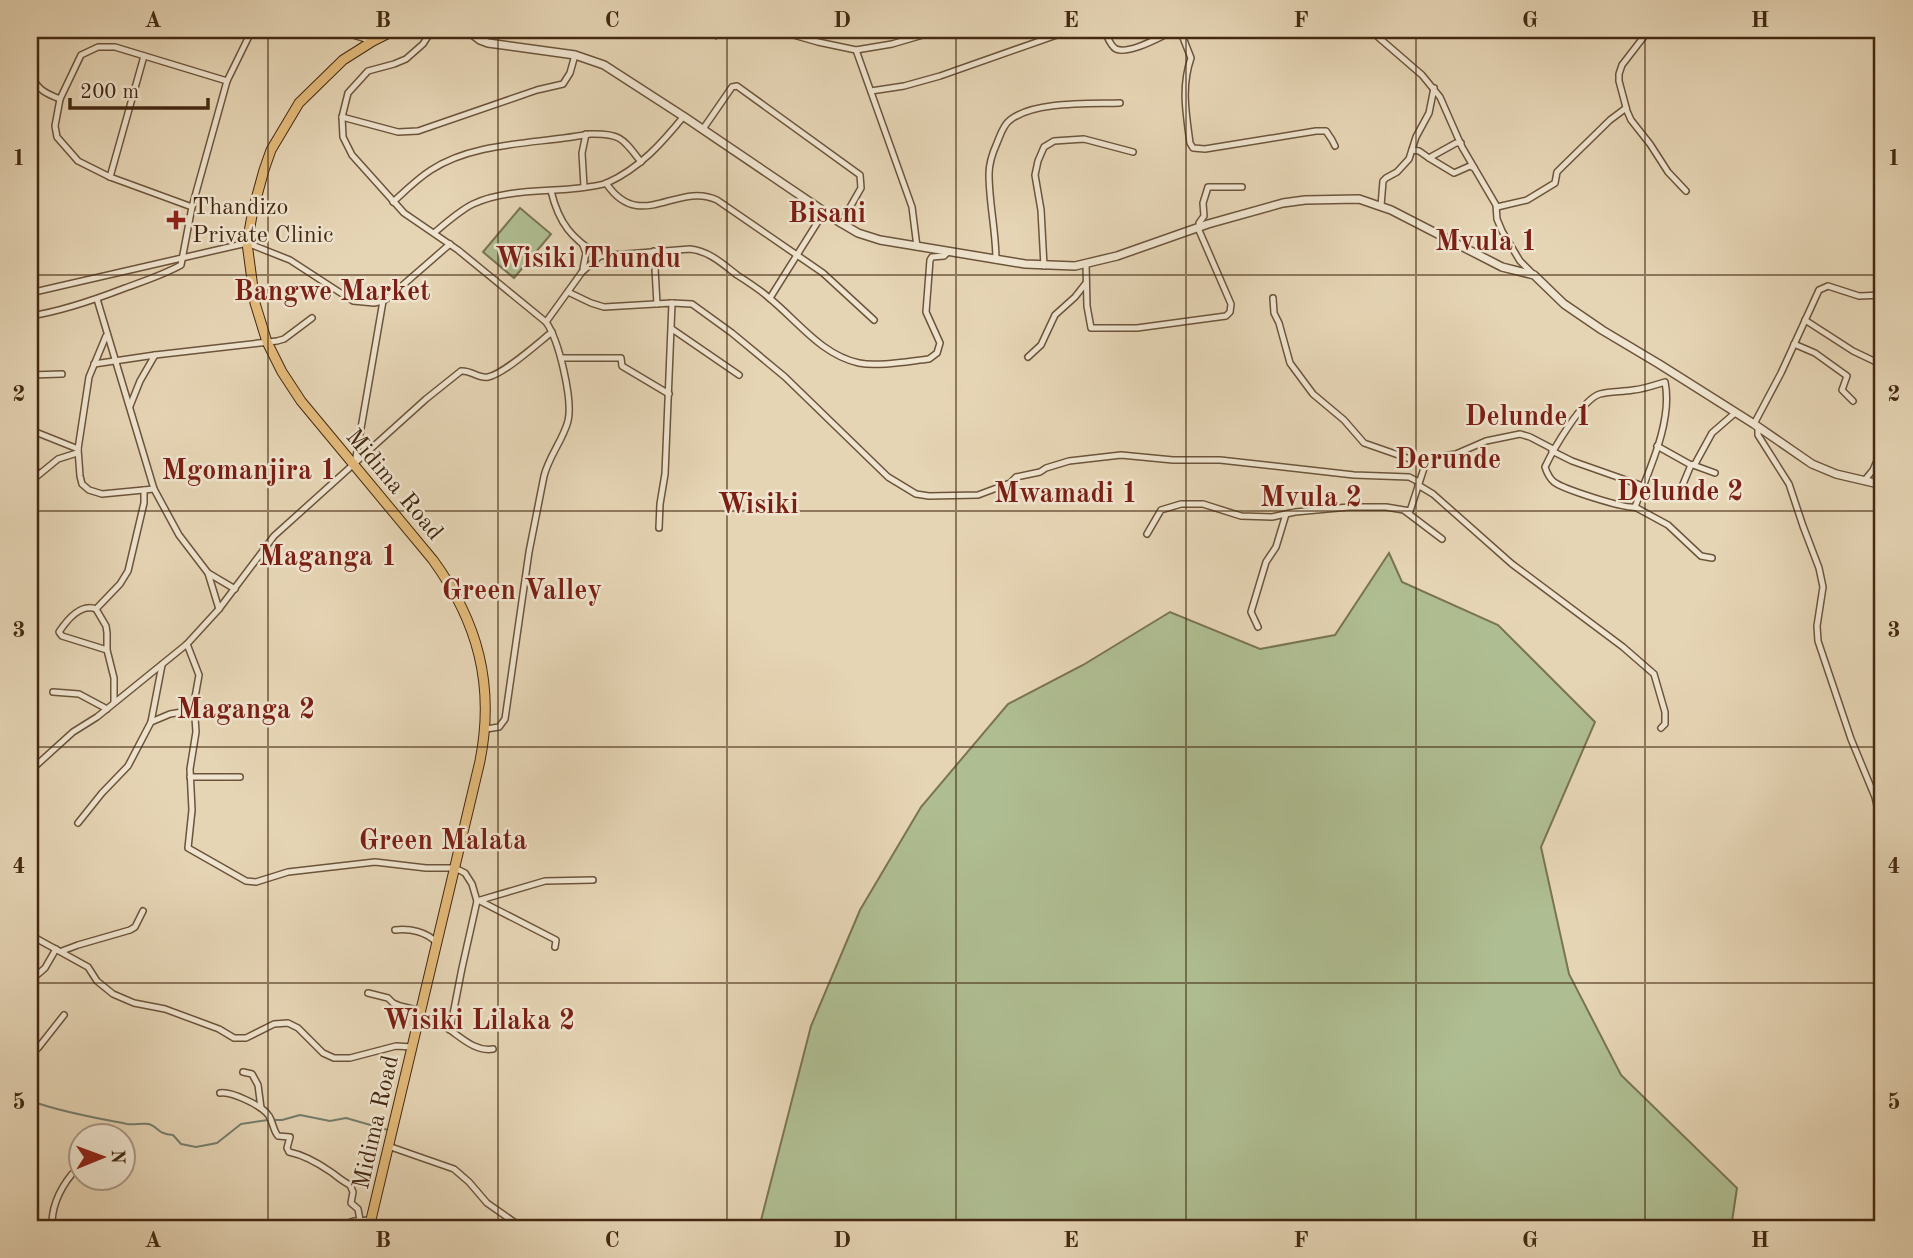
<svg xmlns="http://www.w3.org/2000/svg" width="1913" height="1258" font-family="'Old Standard TT',serif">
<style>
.green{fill:#afbe92;stroke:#7a7452;stroke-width:2}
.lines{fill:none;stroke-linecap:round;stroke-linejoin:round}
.stream{stroke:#757f6e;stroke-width:2}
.minor-casing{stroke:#6c543b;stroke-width:8}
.tertiary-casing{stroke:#6c543b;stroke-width:10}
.primary-casing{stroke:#442912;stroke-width:11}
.minor{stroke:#efe4cf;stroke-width:5}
.tertiary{stroke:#efe4cf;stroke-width:7}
.primary{stroke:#e3ba7a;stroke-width:9}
.grid{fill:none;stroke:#442912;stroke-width:2;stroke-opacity:0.55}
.poi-dot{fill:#8f2418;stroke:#efe4cf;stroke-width:2.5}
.labels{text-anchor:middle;stroke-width:5;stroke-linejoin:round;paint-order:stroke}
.poi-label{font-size:24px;fill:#442912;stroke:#efe4cf;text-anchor:start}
.street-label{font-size:24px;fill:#442912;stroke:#efe4cf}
.quarter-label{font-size:28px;font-weight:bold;fill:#7a1f14;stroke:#efe4cf}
.neatline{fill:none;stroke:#442912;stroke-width:2.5}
.grid-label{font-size:23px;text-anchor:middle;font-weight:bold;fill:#442912}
</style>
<rect width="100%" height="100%" fill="#e6d5b5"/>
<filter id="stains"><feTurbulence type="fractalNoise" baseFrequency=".00286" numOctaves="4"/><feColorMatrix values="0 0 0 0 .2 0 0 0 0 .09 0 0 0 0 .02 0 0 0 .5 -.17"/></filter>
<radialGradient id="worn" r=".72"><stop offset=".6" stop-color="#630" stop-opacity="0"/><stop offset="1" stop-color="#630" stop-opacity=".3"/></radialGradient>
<g class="green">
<path d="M520 208 551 234 514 278 483 252Z"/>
<path d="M1389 553 1402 582 1498 625 1595 722 1541 847 1569 974 1621 1075 1737 1188 1731 1228H759L811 1026 860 910 921 807 1008 704 1083 665 1170 612 1260 649 1335 635Z"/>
</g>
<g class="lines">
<g class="stream">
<path d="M694 30H706L716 39"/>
<path d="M30 1107 37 1103C66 1113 97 1118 127 1124 134 1125 142 1123 149 1124 159 1127 157 1134 173 1135L181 1144 196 1147 217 1143 241 1124 268 1120"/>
<path d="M273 1120H282L300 1115 330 1121 346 1118 388 1130"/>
</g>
<g class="minor-casing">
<g id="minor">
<path d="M336 30 373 41"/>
<path d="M432 30 423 44 406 59 394 64 368 71 348 93 342 117 343 137 352 155 404 213 458 250 546 322C559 340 573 400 568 421 563 440 549 456 544 476L529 552 505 719 499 727 486 729"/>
<path d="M783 30 790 34 818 42 856 50 892 44 940 30"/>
<path d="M1104 30C1107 35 1110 46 1116 49 1129 55 1162 36 1175 30"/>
<path d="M1180 30 1191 58C1181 87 1186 113 1190 143L1193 148 1205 149 1316 131H1326L1332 140 1335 146"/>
<path d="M1370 30 1422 75 1440 97 1462 147 1496 205 1497 219 1502 231 1520 261 1534 275"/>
<path d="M1649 30 1622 65 1619 74V81L1627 111 1631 120 1650 144 1668 172 1686 191"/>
<path d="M856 50 912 207 917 247"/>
<path d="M30 71C35 88 44 93 60 99"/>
<path d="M871 91 904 86 940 76 1071 30"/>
<path d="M342 117 398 132 418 131 537 90 563 84 570 73 575 55"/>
<path d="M703 129 732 87 737 86 860 175 861 188 841 223"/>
<path d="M1412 150 1419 151 1429 158 1456 143H1461"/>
<path d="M1429 158 1454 173 1470 166 1474 168"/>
<path d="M110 177 144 56"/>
<path d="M606 183C640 234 677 181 717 200L823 273 874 320"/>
<path d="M584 187 582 153 586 134"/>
<path d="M551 191C559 224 572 239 600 256"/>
<path d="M393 202C405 191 417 179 431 170 475 141 539 144 590 134 621 133 623 139 641 162"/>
<path d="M1381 206 1383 181 1386 178 1397 172 1409 159 1416 137 1429 113 1434 88"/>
<path d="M192 207 110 177 78 161 57 137 55 126 60 99 81 55 98 47H115L227 81 252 30"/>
<path d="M1497 207 1527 200 1555 183 1557 172 1562 167 1610 120 1626 108"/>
<path d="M1200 227 1199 223 1204 216 1203 203 1208 187H1242"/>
<path d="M434 233C446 223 459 211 473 204 505 189 546 192 580 188 589 187 598 186 607 183 640 168 662 143 684 116"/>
<path d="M654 251 657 304"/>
<path d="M996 260C996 231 989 203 989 174 989 163 992 154 997 143 1000 136 1003 125 1010 120 1034 101 1090 104 1120 103"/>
<path d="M1086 264 1087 306 1091 328H1137L1226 316 1230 312 1231 304 1198 228"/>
<path d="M1044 266 1041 210 1035 175 1038 161 1044 147 1054 141 1084 139 1133 152"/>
<path d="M583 269 586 253 583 245"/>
<path d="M568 292 591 303 604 307 672 303 665 474 660 504 659 528"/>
<path d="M30 293 247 243 290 260 353 301 374 303 383 301 388 298 450 244"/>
<path d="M770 298 824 212"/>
<path d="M1273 298 1274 313 1279 323 1290 363 1313 394 1344 420 1364 443 1407 458 1417 460 1456 454 1486 441 1520 434 1530 437 1553 449"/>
<path d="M97 299 154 489 179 535 208 573 235 589"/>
<path d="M672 303 692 304 732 333 785 377 888 477 916 494 929 496 978 495 1010 483 1016 477 1040 472 1046 468 1069 461 1121 455 1173 460H1220L1354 475 1409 477 1419 482"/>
<path d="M30 316C63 311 94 300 125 288 144 281 163 275 181 265L192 207 227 81"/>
<path d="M1805 320 1853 351 1874 361"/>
<path d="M546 322 582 272 600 256 690 249C709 251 723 264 737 275 748 282 759 289 768 297 797 320 821 355 859 363 878 367 910 361 929 359L937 353 940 343 926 312 930 260 932 257 944 256 948 252"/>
<path d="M672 329 739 375"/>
<path d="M106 336 89 377 78 449 80 476 82 484 89 490 102 494 154 489"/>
<path d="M1794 344 1815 353 1847 376 1842 390 1853 401"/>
<path d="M1028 357 1041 345 1055 315 1075 297 1086 283"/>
<path d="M561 358H621L622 366 669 394"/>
<path d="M94 364 155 355 277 341 284 339 312 318"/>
<path d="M30 375 62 374"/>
<path d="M1665 382C1673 421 1649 470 1635 507 1625 509 1563 489 1554 482 1549 478 1547 473 1545 467 1553 450 1582 399 1600 394 1611 391 1622 392 1633 390 1644 389 1655 385 1665 382Z"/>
<path d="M130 406 140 381 155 355"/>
<path d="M1754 424 1781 373 1819 290 1828 286 1859 296 1883 295"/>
<path d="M30 425 33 431 78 449"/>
<path d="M1758 427V435L1789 484 1803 526 1819 568 1823 587 1817 626 1818 641 1851 739 1875 797 1883 830"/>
<path d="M1657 446 1691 465"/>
<path d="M1552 451 1572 461 1643 486"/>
<path d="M30 460 38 474"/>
<path d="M355 463 383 301"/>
<path d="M1693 465 1715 473"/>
<path d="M1864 481 1873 470 1883 447"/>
<path d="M30 482 58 459 77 453"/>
<path d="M1418 485 1433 494 1512 564 1623 647 1654 674 1665 712V724L1661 728"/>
<path d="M1688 494 1681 489 1691 465 1695 464 1712 433 1735 413"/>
<path d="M1635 507 1668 525 1701 556 1712 558"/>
<path d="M1405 511 1442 539"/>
<path d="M1147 534 1161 510 1181 504H1203L1241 516 1272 517 1295 512 1349 507H1386L1410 511 1427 459"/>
<path d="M208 573 219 609"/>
<path d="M96 609 120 584 128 571 144 503V490"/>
<path d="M1258 627 1251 612 1266 562 1276 547 1286 514"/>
<path d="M187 644 199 675 194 703 196 732 190 769 192 810 188 848 246 881 256 882 288 872 375 862 426 868H455L465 873 472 884 477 901 462 968 450 1030"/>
<path d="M107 650 62 636 59 632C67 620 81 603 96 609L106 626 107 633V650L114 678V702"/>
<path d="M53 692 79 694 107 709"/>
<path d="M151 722 170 714 194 710"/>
<path d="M30 771 73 732 97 717 187 644 219 609 274 536 426 399 461 371C471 370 479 379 488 377 504 374 538 343 552 332"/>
<path d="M190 777H240"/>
<path d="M78 823 102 793 128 766 151 722 162 665"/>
<path d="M477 901 545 881 593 880"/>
<path d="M480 901 556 940 555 947"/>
<path d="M395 930C410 928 427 932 437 943"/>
<path d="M30 935 88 967 97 981 113 994 134 1003 165 1009 219 1029 234 1038H246L274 1024 288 1023 298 1028 323 1053 334 1058H350L396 1046 412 1047"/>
<path d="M62 951 78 945 130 930 135 927 143 911"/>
<path d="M30 981 45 968 56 949"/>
<path d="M368 993 388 998 393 1003 400 1006 421 1011"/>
<path d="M419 1018C428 1021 438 1023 447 1028 461 1037 475 1052 493 1049"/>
<path d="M30 1055 38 1048 64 1015"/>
<path d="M243 1072 252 1074 258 1085 261 1108"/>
<path d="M220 1093C231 1091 263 1106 269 1116 273 1122 273 1130 278 1136L290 1137 287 1148 289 1152C304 1155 318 1163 331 1172 338 1177 342 1181 350 1185L353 1192 351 1203 358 1209 360 1220"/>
<path d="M388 1146 454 1169 469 1182 487 1203 517 1224"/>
<path d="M52 1228C51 1207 59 1190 72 1174"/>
<path d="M332 1228 354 1221 371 1220"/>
</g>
</g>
<g class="tertiary-casing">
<path id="tertiary" d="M467 30 480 40 488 43 575 55 604 65 686 118 841 223 858 233 880 240 1025 264 1075 266 1117 256 1208 224 1283 203 1305 200 1359 199 1391 210 1502 267 1534 275 1564 304 1602 330 1659 364 1754 424 1812 464 1836 474 1883 485"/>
</g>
<g class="primary-casing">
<path id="primary" d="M369 1228 480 761C495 685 478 622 433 560L301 401 282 372 267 342 255 303 247 243 253 210 264 170 271 150 299 103 343 60 373 41 395 30"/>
</g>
<use href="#minor" class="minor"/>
<use href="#tertiary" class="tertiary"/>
<use href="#primary" class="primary"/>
</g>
<path class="grid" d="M268 30V1228M498 30V1228M727 30V1228M956 30V1228M1186 30V1228M1416 30V1228M1645 30V1228M30 275H1883M30 511H1883M30 747H1883M30 983H1883"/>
<path class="poi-dot" d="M172.5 209.5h7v7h7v7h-7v7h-7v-7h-7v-7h7z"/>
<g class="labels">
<g class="poi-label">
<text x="192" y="214">Thandizo<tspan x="192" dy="28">Private Clinic</tspan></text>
</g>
<g class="street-label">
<text transform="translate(395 484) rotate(50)" y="8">Midima Road</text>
<text transform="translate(375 1122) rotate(-77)" y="8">Midima Road</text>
</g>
<g class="quarter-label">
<text x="827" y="222">Bisani</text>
<text x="1486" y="250">Mvula 1</text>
<text x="588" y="267">Wisiki Thundu</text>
<text x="332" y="300">Bangwe Market</text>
<text x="1528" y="425">Delunde 1</text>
<text x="1448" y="468">Derunde</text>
<text x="249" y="479">Mgomanjira 1</text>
<text x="1680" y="500">Delunde 2</text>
<text x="1066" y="502">Mwamadi 1</text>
<text x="1311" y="506">Mvula 2</text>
<text x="758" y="513">Wisiki</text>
<text x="328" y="565">Maganga 1</text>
<text x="522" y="599">Green Valley</text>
<text x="246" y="718">Maganga 2</text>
<text x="443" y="849">Green Malata</text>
<text x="479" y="1029">Wisiki Lilaka 2</text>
</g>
</g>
<rect width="1913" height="1258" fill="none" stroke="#e6d5b5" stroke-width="77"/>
<g transform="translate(102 1157) rotate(89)"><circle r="33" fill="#efe4cf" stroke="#ab9983" stroke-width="2"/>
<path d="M0-5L12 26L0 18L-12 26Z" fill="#8f2418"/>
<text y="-10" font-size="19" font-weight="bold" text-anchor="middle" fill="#442912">N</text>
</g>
<path d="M70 98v10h138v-10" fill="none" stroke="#442912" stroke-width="3.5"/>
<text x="80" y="98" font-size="21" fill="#442912" stroke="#efe4cf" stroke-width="5" paint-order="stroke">200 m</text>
<rect x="38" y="38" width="1836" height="1182" class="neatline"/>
<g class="grid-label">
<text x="153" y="27">A</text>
<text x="383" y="27">B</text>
<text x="612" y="27">C</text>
<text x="842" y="27">D</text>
<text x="1071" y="27">E</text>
<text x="1301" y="27">F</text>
<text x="1530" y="27">G</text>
<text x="1760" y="27">H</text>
<text x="19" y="165">1</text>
<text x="1894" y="165">1</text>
<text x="19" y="401">2</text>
<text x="1894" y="401">2</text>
<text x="19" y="637">3</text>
<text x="1894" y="637">3</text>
<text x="19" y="873">4</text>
<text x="1894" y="873">4</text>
<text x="19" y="1109">5</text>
<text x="1894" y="1109">5</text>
<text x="153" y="1247">A</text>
<text x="383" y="1247">B</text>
<text x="612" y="1247">C</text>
<text x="842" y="1247">D</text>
<text x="1071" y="1247">E</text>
<text x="1301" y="1247">F</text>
<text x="1530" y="1247">G</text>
<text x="1760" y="1247">H</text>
</g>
<rect width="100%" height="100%" filter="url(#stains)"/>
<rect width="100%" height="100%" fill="url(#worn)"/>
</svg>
